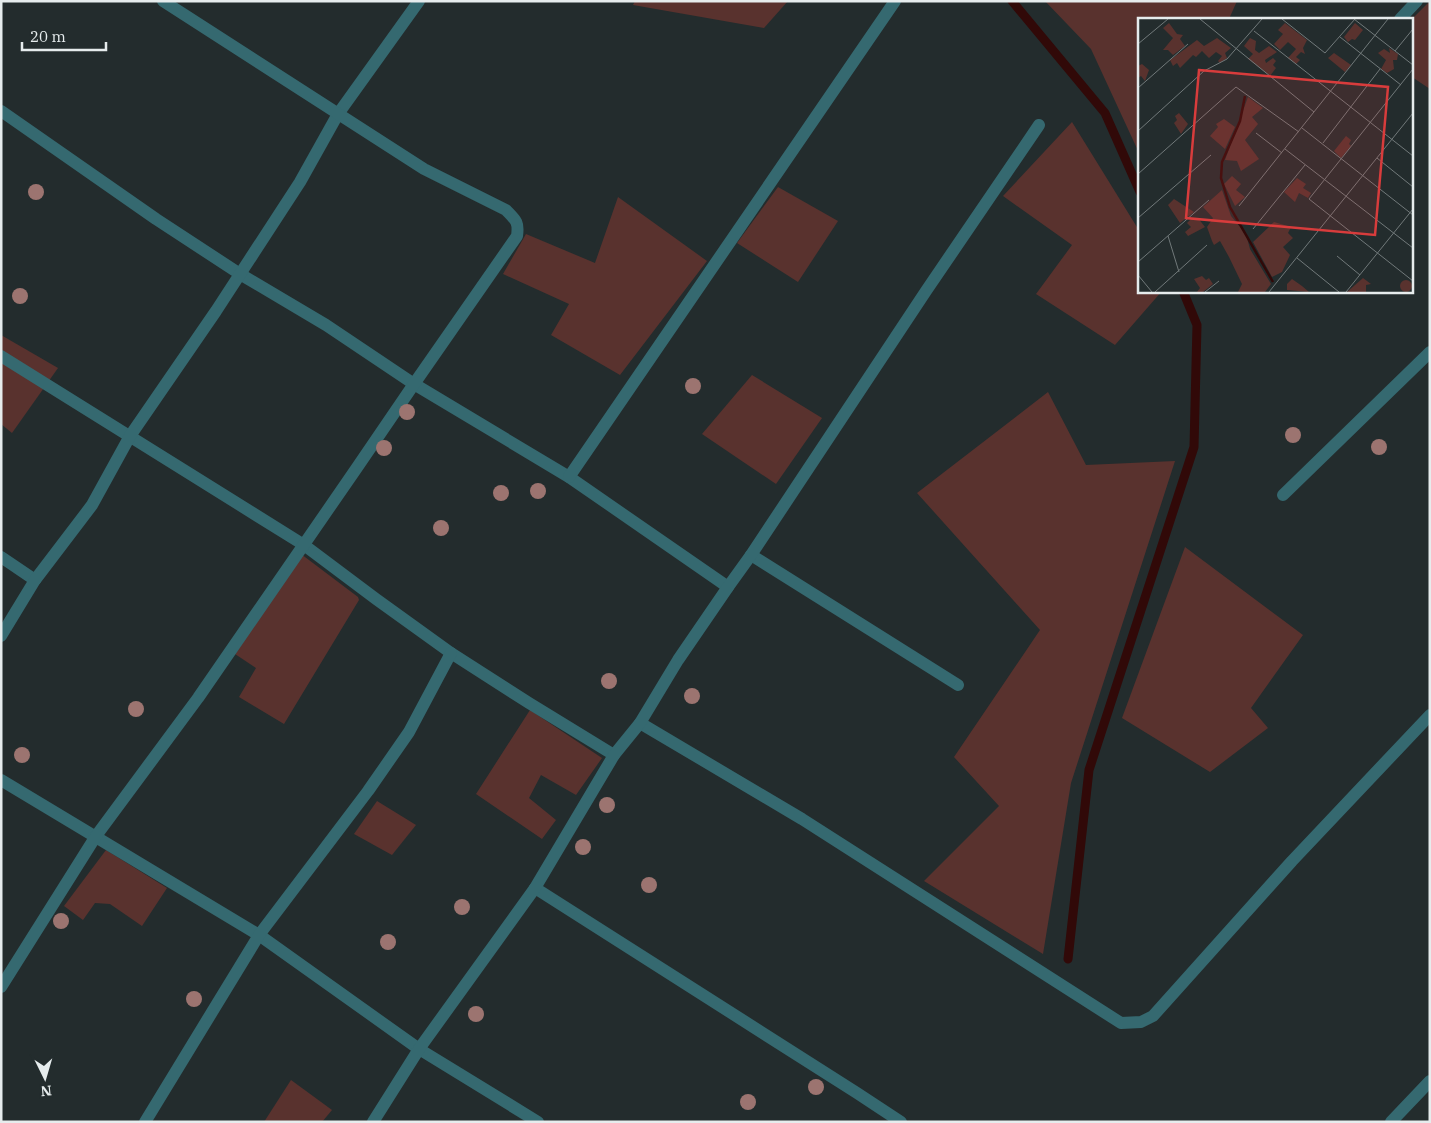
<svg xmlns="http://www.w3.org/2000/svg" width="1431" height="1123" font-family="'IBM Plex Serif',serif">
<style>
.green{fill:#59322e}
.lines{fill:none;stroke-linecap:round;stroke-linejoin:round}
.stream{stroke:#310908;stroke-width:9}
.street{stroke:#356970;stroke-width:12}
.tree{fill:#9c7470}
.inset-river{fill:none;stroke:#310908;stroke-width:2.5}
.inset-road{fill:none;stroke:#71797a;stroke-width:1}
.view{fill:#d83c3c;fill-opacity:0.15;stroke:#d83c3c;stroke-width:2.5}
.inset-edge{fill:none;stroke:#e6eced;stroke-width:2.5}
</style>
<rect width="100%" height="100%" fill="#232c2d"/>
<g class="green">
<path d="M635 1H788L764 28 633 5Z"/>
<path d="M1045 1H1237L1229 19H1140V155L1091 49Z"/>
<path d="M1430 1V89L1412 77V19Z"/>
<path d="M1072 122 1140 232V291H1162L1115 345 1036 294 1072 245 1003 196Z"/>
<path d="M778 187 838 221 798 282 737 243Z"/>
<path d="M618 197 707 261 620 375 551 335 569 304 503 274 526 234 595 263Z"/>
<path d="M1 335 58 368 12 433 1 424Z"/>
<path d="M752 375 822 418 776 484 702 434Z"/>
<path d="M1048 392 1086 465 1175 461 1071 783 1043 954 924 881 999 806 954 757 1040 630 917 493Z"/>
<path d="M1185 547 1303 635 1251 708 1268 728 1210 772 1122 718Z"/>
<path d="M301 554 358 597 359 600 284 724 239 697 256 668 235 654Z"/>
<path d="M530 710 602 758 576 795 541 775 529 798 556 820 542 839 476 794Z"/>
<path d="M377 801 416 825 392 855 354 834Z"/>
<path d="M106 850 167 888 142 926 110 904 95 903 83 920 64 906Z"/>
<path d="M291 1080 332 1110 322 1122H264Z"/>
</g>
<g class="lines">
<g class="stream">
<path d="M1012 1 1105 113 1140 192"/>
<path d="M1068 959 1089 770 1194 447 1197 325 1183 291"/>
</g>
<g class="street">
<path d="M1400 19 1417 1"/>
<path d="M1 111 156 219 240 274 326 325 414 384 569 477 728 587"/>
<path d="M1 356 304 545 376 599 451 653 529 703 614 755"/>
<path d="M569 477 895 1"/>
<path d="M1283 495 1430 352"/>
<path d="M751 555 958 685"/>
<path d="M1 557 35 580"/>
<path d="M1 636 35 580 92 505 130 436 216 311 300 182 338 114 419 1"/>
<path d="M640 723 802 819 1121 1023 1141 1022 1153 1016 1292 861 1430 715"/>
<path d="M1 780 259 935 419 1049 538 1122"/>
<path d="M535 888 857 1093 901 1122"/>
<path d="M1 987 96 836 198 698 356 469 414 384 517 236C519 222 516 220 506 210L424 169 163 1"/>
<path d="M145 1122 259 935 368 791 409 732 451 653"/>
<path d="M373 1122 419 1049 535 888 614 755 640 723 678 660 728 587 751 555 926 291 1039 125"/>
<path d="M1391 1122 1430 1081"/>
</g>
</g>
<g class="tree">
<circle cx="36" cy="192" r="8"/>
<circle cx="20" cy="296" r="8"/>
<circle cx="693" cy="386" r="8"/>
<circle cx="407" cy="412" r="8"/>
<circle cx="1293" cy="435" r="8"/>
<circle cx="1379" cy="447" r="8"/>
<circle cx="384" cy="448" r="8"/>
<circle cx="538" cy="491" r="8"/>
<circle cx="501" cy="493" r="8"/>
<circle cx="441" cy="528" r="8"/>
<circle cx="609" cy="681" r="8"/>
<circle cx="692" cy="696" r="8"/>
<circle cx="136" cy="709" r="8"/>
<circle cx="22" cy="755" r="8"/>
<circle cx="607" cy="805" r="8"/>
<circle cx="583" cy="847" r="8"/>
<circle cx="649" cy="885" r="8"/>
<circle cx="462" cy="907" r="8"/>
<circle cx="61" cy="921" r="8"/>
<circle cx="388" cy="942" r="8"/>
<circle cx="194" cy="999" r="8"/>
<circle cx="476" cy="1014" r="8"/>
<circle cx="816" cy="1087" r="8"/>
<circle cx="748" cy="1102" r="8"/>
</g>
<g transform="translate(1138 18)">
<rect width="275" height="275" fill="#232c2d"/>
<path d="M31 5 39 16 45 17 42 21 47 28 35 37 30 32H25L35 20 25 10ZM147 5 169 22 165 30 167 36 163 34 158 39 162 42 158 46 150 40 158 31 150 24 142 32 136 26 145 16 140 12ZM217 5 225 12 217 22 214 21 210 24 206 19ZM79 20 93 30 87 35 89 40 82 45 80 43 84 38 78 34 71 40 64 33 58 39 55 37 42 50 39 45 35 48 32 42 59 22 66 28ZM112 20 118 23 117 32 121 35 131 28 139 34 127 42 128 45 135 40 138 43 135 47 138 50 132 58 110 41 115 36 106 28ZM251 30 260 36 259 42H255L256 51 249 55 243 51 248 42 240 35 246 31 252 35ZM196 35 213 47 207 54 190 40ZM4 46 11 52 7 63 3 58 0 60V48ZM110 79 125 90 114 99 120 106 107 122 121 141 103 153 99 143 87 142ZM41 95 50 106 43 116 36 105 39 102 37 98ZM86 101 97 109 87 131 72 118 80 109 78 106ZM208 118 213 122 211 126 213 128 203 140 196 133ZM94 158 103 166 98 172 107 179 97 188 86 166ZM159 160 168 166 165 170 173 175 170 180 161 175 157 184 146 174ZM84 172 93 198 108 216 112 231 133 266 127 274H100L104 266 91 239 82 223 76 227 74 223 69 209 75 200 65 189ZM36 181 56 194 42 205 30 187ZM54 200H60L67 209 50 218 47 214 53 209 49 205ZM136 204 153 209 150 215 155 220 145 229 152 237 144 254 134 259 115 224ZM64 258 68 262 71 260 75 266 65 274H59L62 270 56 261ZM225 260 233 266 228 267V274H209ZM154 261 164 268 171 274 149 272V266ZM262 268a6 6 0 1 1 12 0a6 6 0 1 1-12 0Z" fill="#59322e"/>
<path class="inset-river" d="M107 78 102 103 84 144 83 160 92 189 135 264"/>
<path class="inset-road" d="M62 1 176 94M144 1 187 35 217 1M216 1 275 47M116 13 275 138M202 19 263 67M0 26 30 1M257 33 275 11M275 51 171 181 275 263M0 70 50 26M164 110 275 197M0 113 66 53 89 41 124 1M118 115 144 135M185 125 242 51M147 131 275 230M239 140 275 169M0 156 98 69 161 114M101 188 250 1M0 200 73 137M115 211 167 147M30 218 41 254M199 238 222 257M159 240 201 274M0 244 71 182M0 257 14 274M17 274 69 227M67 274 81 263M131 274 275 95M208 274 275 191"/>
<path class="view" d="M61 52 250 69 237 217 48 200Z"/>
<rect width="275" height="275" class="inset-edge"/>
</g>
<rect width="1431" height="1123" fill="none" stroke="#e6eced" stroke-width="5"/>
<g transform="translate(45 1078) rotate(175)" stroke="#232c2d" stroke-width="4" paint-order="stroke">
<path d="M0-4L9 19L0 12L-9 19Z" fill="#e6eced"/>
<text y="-8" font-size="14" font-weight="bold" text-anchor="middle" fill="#e6eced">N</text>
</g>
<path d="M22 42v8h84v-8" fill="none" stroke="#e6eced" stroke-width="2.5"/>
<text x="30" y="42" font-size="15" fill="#e6eced" stroke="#232c2d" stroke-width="4" paint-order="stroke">20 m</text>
</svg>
